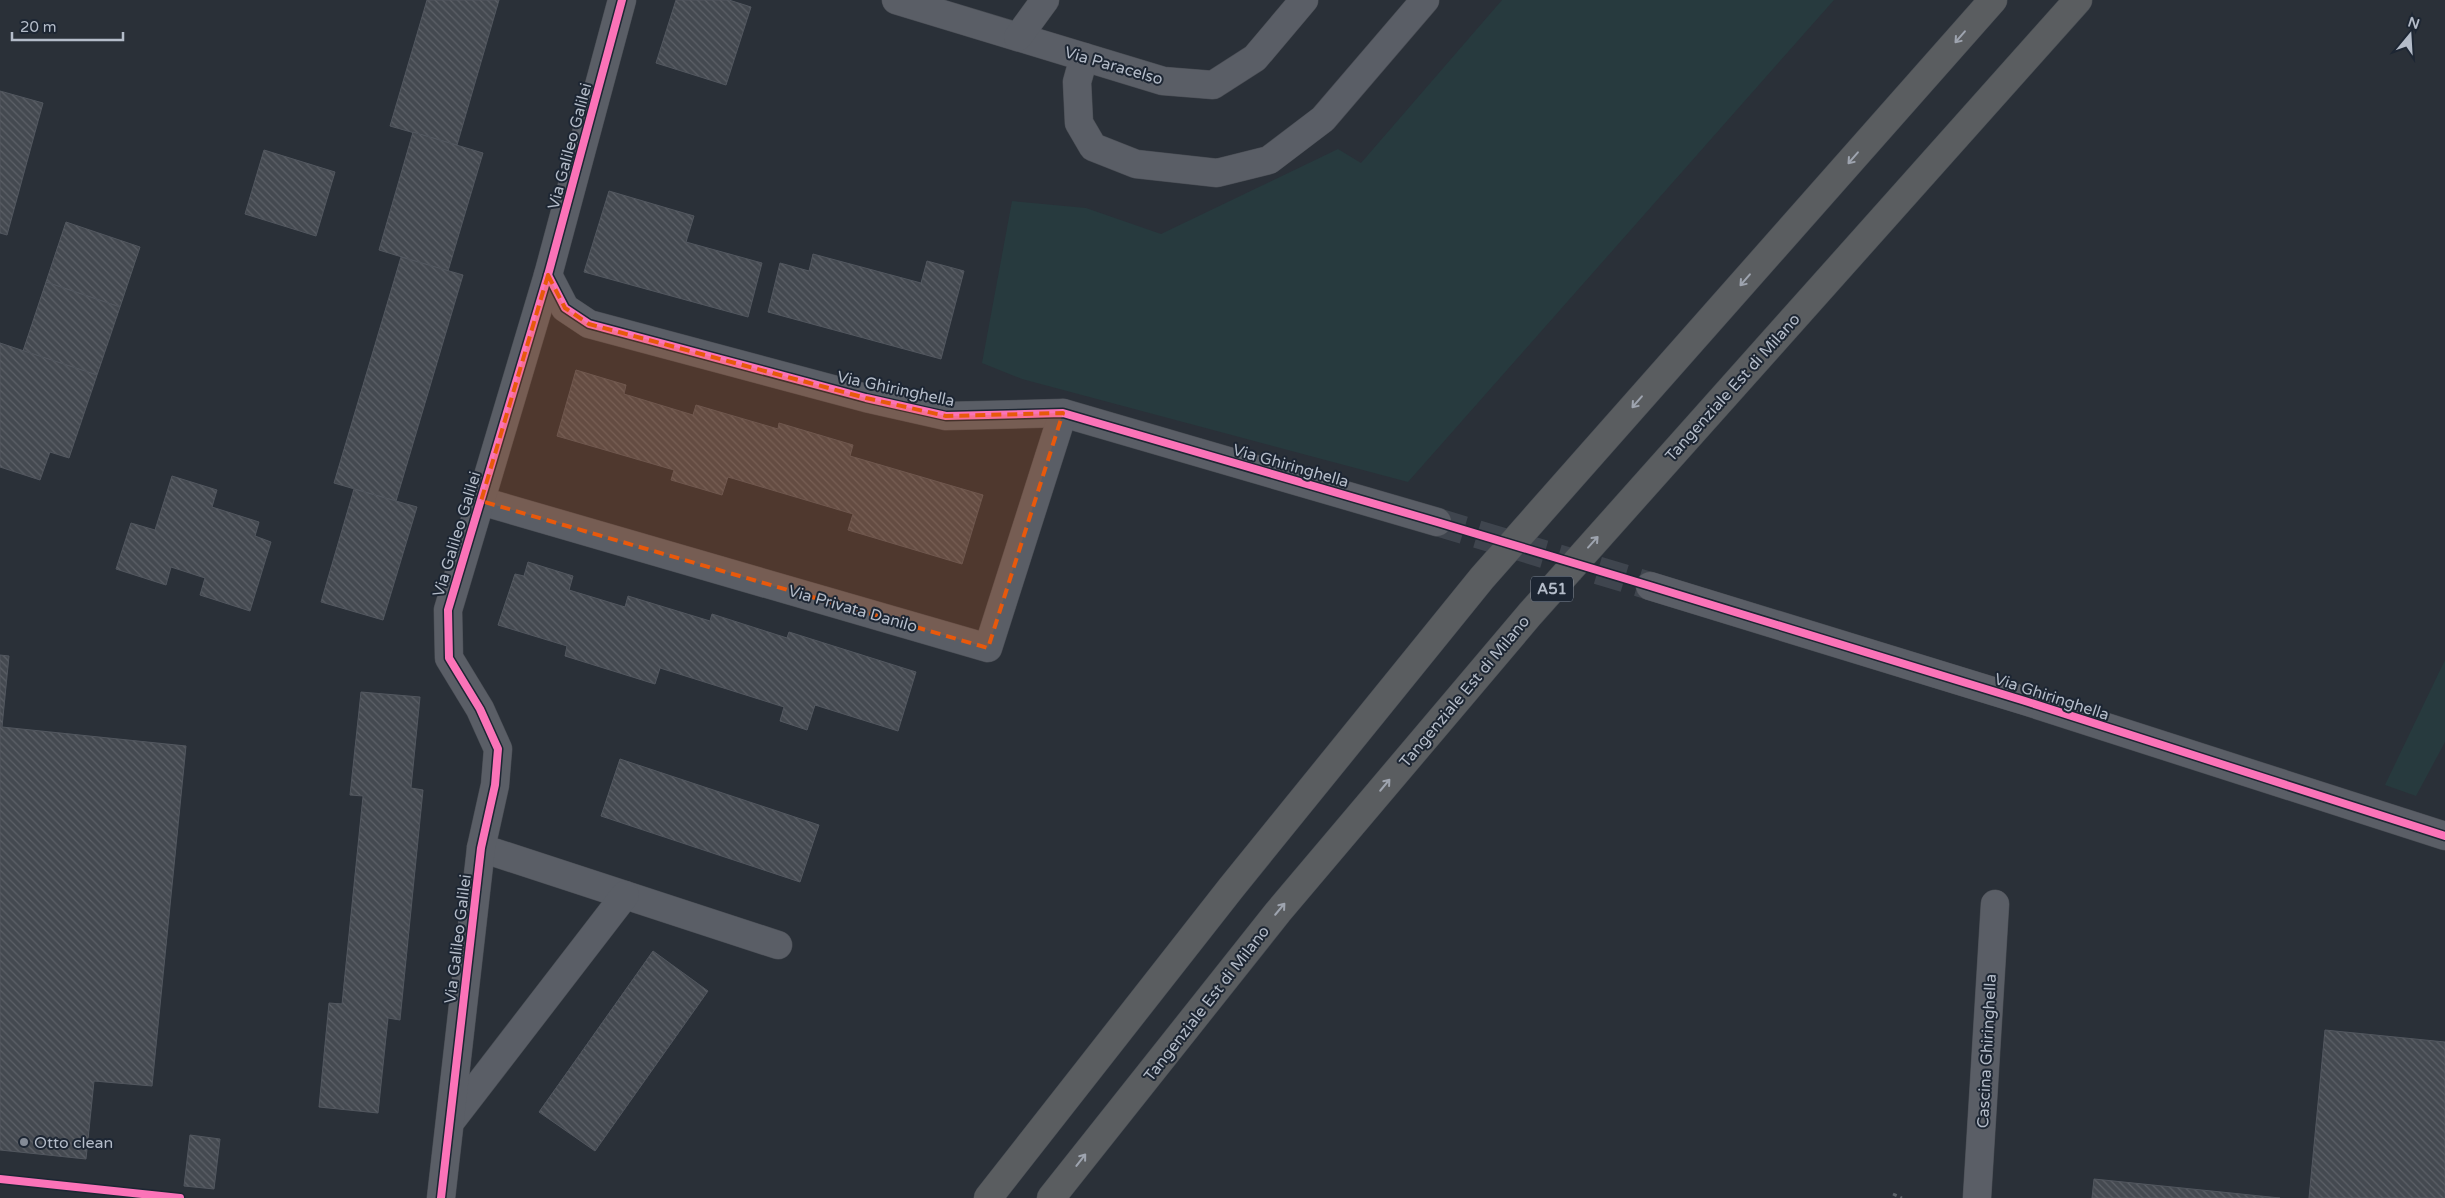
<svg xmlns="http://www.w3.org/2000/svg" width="2445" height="1198" font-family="'Varela Round',sans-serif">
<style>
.grass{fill:#273a3e}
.building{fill:url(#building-back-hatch);stroke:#52575f}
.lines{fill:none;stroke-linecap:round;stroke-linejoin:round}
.minor-tunnel{stroke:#3f454e;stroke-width:28;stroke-dasharray:28 14;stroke-linecap:butt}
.minor-casing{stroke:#484c53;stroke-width:29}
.highway-casing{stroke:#474c53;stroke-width:29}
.path{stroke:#5d636a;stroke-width:3;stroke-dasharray:4 4;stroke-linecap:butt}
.minor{stroke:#5a5e66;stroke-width:28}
.highway{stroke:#5a5d60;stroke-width:28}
.cycleway-casing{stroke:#1d2633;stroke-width:11}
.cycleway{stroke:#fb73b8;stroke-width:8}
.oneway{stroke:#9ea4af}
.marked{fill:#e8590c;fill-opacity:0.2;stroke:#e8590c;stroke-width:4;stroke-dasharray:10 6;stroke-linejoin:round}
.poi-dot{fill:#848b96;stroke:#1d2633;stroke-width:2}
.labels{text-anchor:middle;stroke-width:4;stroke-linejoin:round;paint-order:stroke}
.shield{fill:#1d2633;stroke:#878f9c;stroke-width:1}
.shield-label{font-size:15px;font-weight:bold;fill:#b4bcc9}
.street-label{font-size:16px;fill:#b4bcc9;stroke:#1d2633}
.poi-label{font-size:16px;fill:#b4bcc9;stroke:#1d2633;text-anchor:start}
</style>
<defs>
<pattern id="building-back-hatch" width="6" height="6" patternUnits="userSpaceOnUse" patternTransform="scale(1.25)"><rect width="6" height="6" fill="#444950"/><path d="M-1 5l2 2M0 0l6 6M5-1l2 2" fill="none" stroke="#5d6168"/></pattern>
</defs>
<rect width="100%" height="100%" fill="#2a3038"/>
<g class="grass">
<path d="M1502 0H1834L1408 482 1022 379 982 363 1012 201 1086 208 1161 234 1338 149 1361 163Z"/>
<path d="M2445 660V742L2416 796 2385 785Z"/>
</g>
<g class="building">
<path d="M427 0H499L457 145 390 126Z"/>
<path d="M676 0H729L751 7 726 85 656 63Z"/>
<path d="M0 91 43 103 7 235 0 233Z"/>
<path d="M413 132 483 153 448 271 379 250Z"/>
<path d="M264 150 335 172 316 236 245 214Z"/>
<path d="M609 191 694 216 686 242 762 263 748 317 584 272Z"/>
<path d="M66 222 140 247 120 307 46 282Z"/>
<path d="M813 254 921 283 927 261 964 271 941 359 768 312 780 263 809 271Z"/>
<path d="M401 257 463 275 396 501 334 483Z"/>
<path d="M46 282 120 307 97 375 23 351Z"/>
<path d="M0 343 97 375 69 458 50 452 40 480 0 467Z"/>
<path d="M576 370 626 385 624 394 693 415 696 405 778 429 779 423 853 445 850 456 983 495 962 564 848 530 853 514 728 477 722 495 671 480 674 470 557 436Z"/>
<path d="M172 476 217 490 212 507 259 522 255 536 271 542 250 611 200 595 205 578 171 567 166 585 116 569 131 523 155 530Z"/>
<path d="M354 489 417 507 383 620 321 602Z"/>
<path d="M528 562 573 576 569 590 625 607 628 596 710 621 712 614 787 638 789 632 916 672 898 731 815 705 807 730 780 721 784 707 660 668 655 684 565 656 567 646 498 625 515 574 524 576Z"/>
<path d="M0 655 9 656 2 727 186 746 152 1086 94 1081 86 1159 0 1150Z"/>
<path d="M361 692 420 697 411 788 423 790 400 1020 388 1018 378 1113 319 1107 329 1003 342 1004 363 796 350 795Z"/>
<path d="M620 759 819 825 800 882 601 816Z"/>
<path d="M653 951 708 991 595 1151 539 1112Z"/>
<path d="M2325 1030 2445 1042V1198H2309Z"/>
<path d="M190 1135 220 1139 214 1189 184 1186Z"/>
<path d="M2094 1179 2280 1198H2092Z"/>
</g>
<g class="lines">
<path class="minor-tunnel" d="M1437 522 1650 586"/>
<g class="minor-casing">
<g id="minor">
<path d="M896 0 1163 81 1213 85 1255 58 1304 0"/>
<path d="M1018 37 1045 0"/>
<path d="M1084 57 1077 82 1079 123 1093 147 1136 164 1217 173 1269 160 1323 119 1425 0"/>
<path d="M548 275 565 308 589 324 866 398 946 416 1063 413 1437 522"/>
<path d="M481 501 988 648 1063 413"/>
<path d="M1650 586 2025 701 2445 836"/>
<path d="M481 848 778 945"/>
<path d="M451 1121 625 895"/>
<path d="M441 1198 481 848 495 785 498 749 480 709 449 658 448 610 548 275 622 0"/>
<path d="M1977 1198 1995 904"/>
</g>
</g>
<g class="highway-casing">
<g id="highway">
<path d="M988 1198 1231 888 1482 578 1993 0"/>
<path d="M1051 1198 1278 912 1530 614 2078 0"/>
</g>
</g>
<path class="path" d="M1893 1194 1902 1198"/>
<use href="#minor" class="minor"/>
<use href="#highway" class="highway"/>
<g class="cycleway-casing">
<g id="cycleway">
<path d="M548 275 565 308 589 324 866 398 946 416 1063 413 1437 522 1650 586 2025 701 2445 836"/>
<path d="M0 1179 180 1198"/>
<path d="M441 1198 481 848 495 785 498 749 480 709 449 658 448 610 548 275 622 0"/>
</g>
</g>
<use href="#cycleway" class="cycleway"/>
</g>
<defs><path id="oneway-shaft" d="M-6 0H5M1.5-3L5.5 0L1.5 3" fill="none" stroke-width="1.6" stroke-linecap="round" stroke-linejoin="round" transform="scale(1.25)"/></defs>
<g class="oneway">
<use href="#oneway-shaft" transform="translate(1960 37) rotate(131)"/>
<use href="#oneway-shaft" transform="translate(1853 158) rotate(131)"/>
<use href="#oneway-shaft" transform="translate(1745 280) rotate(131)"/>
<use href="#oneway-shaft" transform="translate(1637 402) rotate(131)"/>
<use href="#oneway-shaft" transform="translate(1593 542) rotate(-48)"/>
<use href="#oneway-shaft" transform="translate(1385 785) rotate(-50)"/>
<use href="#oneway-shaft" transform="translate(1280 909) rotate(-50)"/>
<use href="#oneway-shaft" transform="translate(1081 1160) rotate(-52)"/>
</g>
<path class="marked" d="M548 275 565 308 589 324 866 398 946 416 1063 413 988 648 481 501Z"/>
<circle class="poi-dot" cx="24" cy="1142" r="5"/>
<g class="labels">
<rect class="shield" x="1531" y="576.5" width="42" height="25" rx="4"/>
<g class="shield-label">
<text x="1552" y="594">A51</text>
</g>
<g class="street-label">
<text transform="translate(1114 65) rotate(16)" y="6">Via Paracelso</text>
<text transform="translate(569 146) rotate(-75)" y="6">Via Galileo Galilei</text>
<text transform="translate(1732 387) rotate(-48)" y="6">Tangenziale Est di Milano</text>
<text transform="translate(896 388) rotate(12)" y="6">Via Ghiringhella</text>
<text transform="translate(1291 465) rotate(16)" y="6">Via Ghiringhella</text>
<text transform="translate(456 534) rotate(-73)" y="6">Via Galileo Galilei</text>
<text transform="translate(853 608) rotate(16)" y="6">Via Privata Danilo</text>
<text transform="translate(1464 691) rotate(-50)" y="6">Tangenziale Est di Milano</text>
<text transform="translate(2052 696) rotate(18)" y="6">Via Ghiringhella</text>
<text transform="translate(457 939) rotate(-83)" y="6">Via Galileo Galilei</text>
<text transform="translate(1206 1003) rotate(-52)" y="6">Tangenziale Est di Milano</text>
<text transform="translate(1986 1051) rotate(-87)" y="6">Cascina Ghiringhella</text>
</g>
<g class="poi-label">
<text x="34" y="1148">Otto clean</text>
</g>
</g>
<g transform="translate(2410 35) rotate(18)" stroke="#1d2633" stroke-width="4" paint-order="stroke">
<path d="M0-4L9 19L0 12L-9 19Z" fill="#b4bcc9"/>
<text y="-8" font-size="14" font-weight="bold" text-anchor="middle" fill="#b4bcc9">N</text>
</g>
<path d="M12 32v8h111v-8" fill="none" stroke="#b4bcc9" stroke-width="2.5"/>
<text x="20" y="32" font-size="15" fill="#b4bcc9" stroke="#1d2633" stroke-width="4" paint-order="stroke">20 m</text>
</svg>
